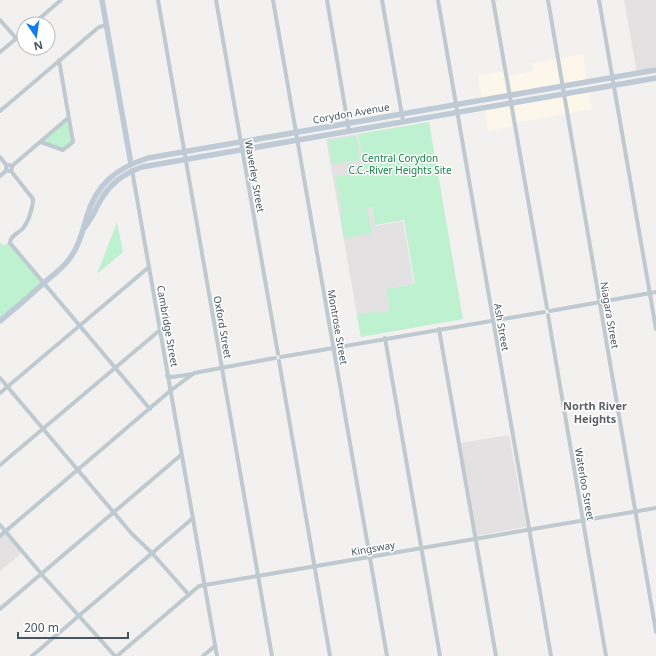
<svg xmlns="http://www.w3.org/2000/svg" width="656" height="656" font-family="'Noto Sans',sans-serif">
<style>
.commercial{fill:#fdf6ea}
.education{fill:#e4e1e3}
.green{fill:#bef1cf}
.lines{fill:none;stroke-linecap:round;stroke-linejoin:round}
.street{stroke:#bec9d0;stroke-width:4}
.secondary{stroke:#becad5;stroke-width:5.5}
.labels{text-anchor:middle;stroke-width:3;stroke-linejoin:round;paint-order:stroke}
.street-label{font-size:10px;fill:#47555f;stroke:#fff}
.park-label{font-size:10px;fill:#148446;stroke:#fff}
.neighbourhood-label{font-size:11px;font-weight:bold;fill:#5d6166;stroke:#fff}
</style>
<rect width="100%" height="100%" fill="#f3f0f0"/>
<g class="commercial">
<path d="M583 54 587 82 482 100 478 75 505 71 507 76 534 71 532 63Z"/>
<path d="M589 89 592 109 515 123V126L488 131 484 107Z"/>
</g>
<g class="education">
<path d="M624 0H656V70L637 73Z"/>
<path d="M358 134 375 226 403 221 414 284 386 289 390 310 361 337 326 139Z"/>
<path d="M509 435 526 527 477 536 461 443Z"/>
<path d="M5 531 23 552 0 571V536Z"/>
</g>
<g class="green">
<path d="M68 118 73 142 63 150 41 142Z"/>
<path d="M429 122 463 319 361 337 357 315 379 311 380 313 390 310 386 289 415 284 404 220 375 225 372 207 342 212 335 177 365 171 358 134Z"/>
<path d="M356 136 360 160 332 164 328 140Z"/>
<path d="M367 208 372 233 344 238 340 213Z"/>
<path d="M117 222 123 252 97 274Z"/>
<path d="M0 242 3 246 10 242 44 284 0 321Z"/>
</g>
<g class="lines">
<g class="street">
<path d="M158 0 272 656"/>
<path d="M216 0 278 354"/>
<path d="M273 0 387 656"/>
<path d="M327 0 349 131"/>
<path d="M382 0 403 121"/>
<path d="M438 0 551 656"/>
<path d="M493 0 547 308"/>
<path d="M548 0 656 632"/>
<path d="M599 0 656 329"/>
<path d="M0 20 16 38"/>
<path d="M33 24 61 0"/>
<path d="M0 52 24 32"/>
<path d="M0 111 99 27 106 25"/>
<path d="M41 142 63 150 73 142 59 60"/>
<path d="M0 157 7 166"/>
<circle cx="9" cy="168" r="3"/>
<path d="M12 166 68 118"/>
<path d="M132 170 217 656"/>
<path d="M11 171 33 199C33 207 29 220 24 227 20 233 10 235 10 243L150 409"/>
<path d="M0 176 7 170"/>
<path d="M550 311 656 292"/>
<path d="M548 315 606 656"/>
<path d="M439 329 496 656"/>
<path d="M385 338 440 656"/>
<path d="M281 357 544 312"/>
<path d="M279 361 330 656"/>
<path d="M167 376 172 377 193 374"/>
<path d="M0 378 132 534 152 553 189 595"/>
<path d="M0 393 149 267"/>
<path d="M0 465 160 330"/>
<path d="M0 525 44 577 115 656"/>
<path d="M0 536 170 391 194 373 275 358"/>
<path d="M0 609 181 455"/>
<path d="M32 656 193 518"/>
<path d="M117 656 199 586 656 508"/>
<path d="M203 656 215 646"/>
</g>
<g class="secondary">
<path d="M102 0 131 164"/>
<path d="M85 227C91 219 95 212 99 203 109 184 123 174 142 167L656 78"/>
<path d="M0 321C16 308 31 295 46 281 55 274 64 267 70 258 79 246 83 230 87 216 97 183 117 168 148 158L656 70"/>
</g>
</g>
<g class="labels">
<g class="street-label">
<text transform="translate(351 113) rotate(-10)" y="4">Corydon Avenue</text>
<text transform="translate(255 176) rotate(80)" y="4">Waverley Street</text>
<text transform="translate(610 315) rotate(80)" y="4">Niagara Street</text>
<text transform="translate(168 326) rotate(80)" y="4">Cambridge Street</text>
<text transform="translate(223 327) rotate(80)" y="4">Oxford Street</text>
<text transform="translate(338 327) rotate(80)" y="4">Montrose Street</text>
<text transform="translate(502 327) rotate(80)" y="4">Ash Street</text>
<text transform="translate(585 484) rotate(80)" y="4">Waterloo Street</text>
<text transform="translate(373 548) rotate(-10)" y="4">Kingsway</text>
</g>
<g class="park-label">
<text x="400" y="162">Central Corydon<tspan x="400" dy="12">C.C.-River Heights Site</tspan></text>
</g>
<g class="neighbourhood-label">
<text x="595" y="410">North River<tspan x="595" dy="13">Heights</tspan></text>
</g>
</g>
<g transform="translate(36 36) rotate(167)"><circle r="19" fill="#ffffff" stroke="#b5bbbf"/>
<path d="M0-3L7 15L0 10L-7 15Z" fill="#137deb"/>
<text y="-6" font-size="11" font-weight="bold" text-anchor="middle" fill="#47555f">N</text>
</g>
<path d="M18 632v6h110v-6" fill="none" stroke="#47555f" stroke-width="2"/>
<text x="24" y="632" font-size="12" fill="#47555f" stroke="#ffffff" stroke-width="3" paint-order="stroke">200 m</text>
</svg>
